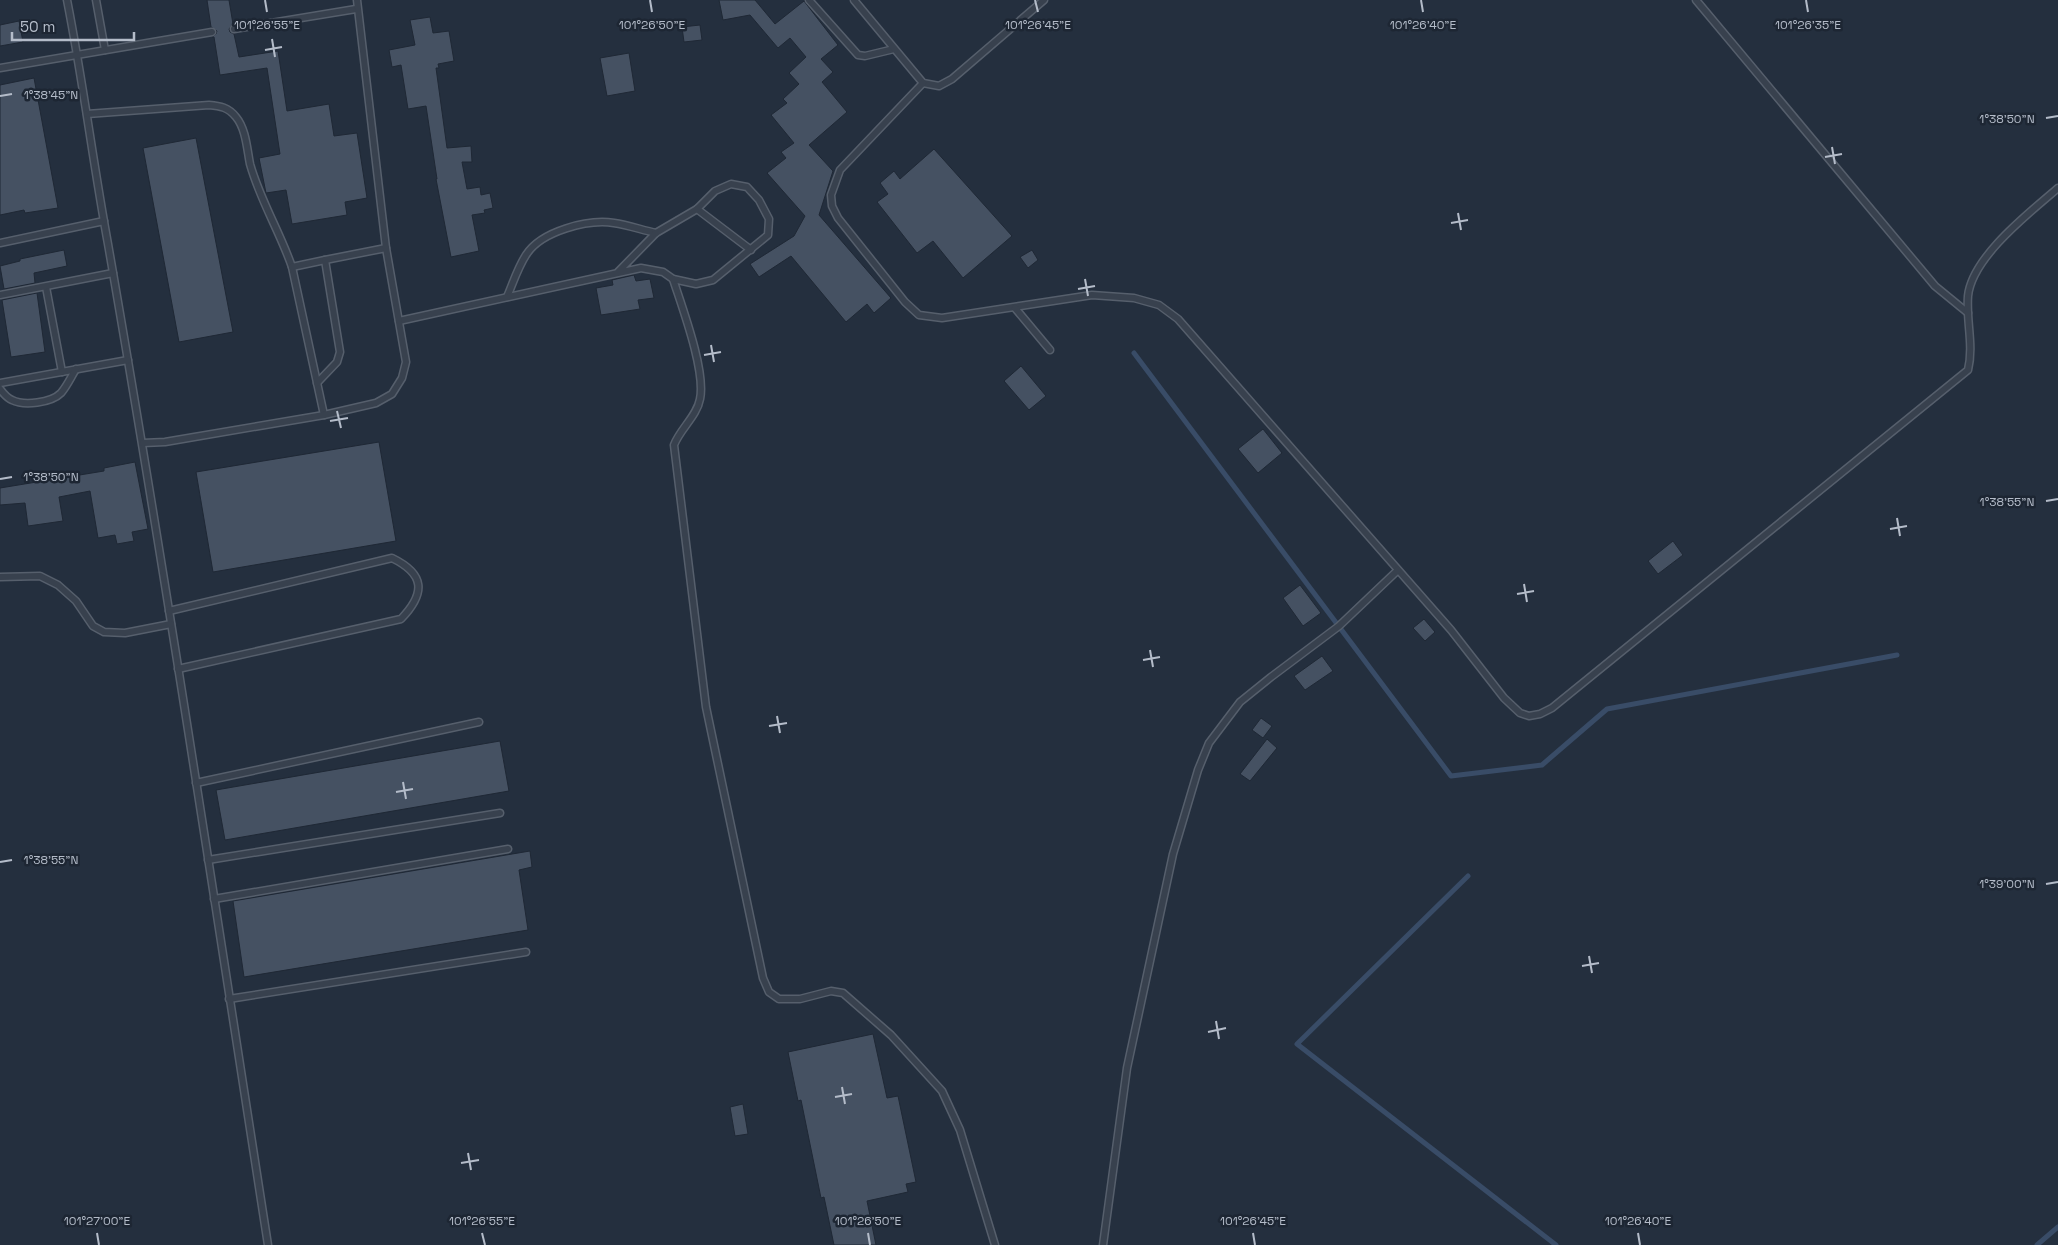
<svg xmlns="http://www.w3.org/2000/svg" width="2058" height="1245" font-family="'Space Grotesk',sans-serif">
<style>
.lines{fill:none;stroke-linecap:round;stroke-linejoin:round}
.stream{stroke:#394c67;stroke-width:5}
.building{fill:#455162;stroke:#1f2835}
.service-casing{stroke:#565f6c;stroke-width:9}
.service{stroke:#38414e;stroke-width:6}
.ticks{fill:none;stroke:#b4bcc9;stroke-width:2}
.ticks-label{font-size:12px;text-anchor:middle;fill:#b4bcc9;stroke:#1d2633;stroke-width:5;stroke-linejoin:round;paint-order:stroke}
</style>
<rect width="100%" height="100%" fill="#242f3e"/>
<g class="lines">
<g class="stream">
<path d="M1134 353 1451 776 1542 765 1607 709 1897 655"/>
<path d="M1468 876 1297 1044 1556 1245"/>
<path d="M2037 1245 2058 1227"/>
</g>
</g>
<g class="building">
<path d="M207 0H229L233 24 229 29 230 32 234 34 239 57 278 51 287 111 329 104 334 136 357 133 367 198 345 202 347 215 292 224 286 190 266 193 259 158 280 154 267 68 220 75 214 37H212L216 34 217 31 211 27Z"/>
<path d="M719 0H755L775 24 804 1 838 45 821 59 833 72 822 82 847 112 809 145 833 171 819 215 891 298 874 313 867 304 846 322 791 256 759 277 750 264 794 236 805 216 767 173 786 158 781 152 794 143 771 115 787 103 783 99 799 84 789 73 806 57 790 38 778 48 750 15 723 20Z"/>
<path d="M430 17 433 33 449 31 454 61 438 64 439 68H436L447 148 471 146 472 162H462L467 189 480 187 481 195 490 193 493 208 484 210 485 213 472 215 479 251 451 257 436 179H437L426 106 408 109 401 65 392 67 389 50 415 45 410 20Z"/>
<path d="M19 21 23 42 0 46V25Z"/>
<path d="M700 25 702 40 684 42 682 27Z"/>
<path d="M629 53 635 91 607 96 600 58Z"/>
<path d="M34 78 58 208 25 213 24 210 0 215V85Z"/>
<path d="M196 138 233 332 179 342 143 148Z"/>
<path d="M934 149 1012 236 963 278 933 241 917 253 877 202 888 194 880 183 894 171 900 179Z"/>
<path d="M64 250 67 266 34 273 35 283 4 289 0 266 20 261V259Z"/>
<path d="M1032 250 1038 260 1028 268 1020 257Z"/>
<path d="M634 275 636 281 650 279 654 298 638 300 640 309 601 315 596 288 613 285 612 280Z"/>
<path d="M37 293 45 352 11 357 2 300Z"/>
<path d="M1021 366 1046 396 1029 410 1004 381Z"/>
<path d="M1263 429 1282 453 1258 473 1238 449Z"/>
<path d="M379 442 396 541 213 572 196 472Z"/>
<path d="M135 462 148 529 132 532 134 541 117 544 115 535 98 538 90 491 59 497 63 521 28 526 25 503 0 505V488L104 471V468Z"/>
<path d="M1673 541 1683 555 1658 574 1648 561Z"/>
<path d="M1300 585 1321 613 1303 626 1283 598Z"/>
<path d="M1424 619 1435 632 1425 641 1413 628Z"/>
<path d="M1322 656 1333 671 1305 690 1294 676Z"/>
<path d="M1261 718 1272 726 1263 738 1252 730Z"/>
<path d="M1267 739 1277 748 1250 781 1240 774Z"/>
<path d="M500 741 509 791 225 840 216 790Z"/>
<path d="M530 851 532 867 519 870 528 930 244 977 233 901Z"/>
<path d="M873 1034 887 1098 898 1096 916 1182 906 1184 908 1192 867 1201 876 1245H834L824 1197 821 1198 801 1100 798 1101 788 1052Z"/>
<path d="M743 1104 748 1134 735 1136 730 1107Z"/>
</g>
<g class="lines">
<g class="service-casing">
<g id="service">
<path d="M67 0C83 81 93 163 108 244 166 577 216 911 268 1245"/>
<path d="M96 0 105 50"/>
<path d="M809 0 858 55 865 56 894 49"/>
<path d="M854 0 923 83 939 86 952 79 1044 0"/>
<path d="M1696 0 1935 286 1968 313"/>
<path d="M234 29 356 9"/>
<path d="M0 68 212 32"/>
<path d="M923 83 840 170 831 195 832 206 838 218 905 302 919 315 942 318 1092 295 1134 298 1159 305 1178 319 1451 630 1504 698 1520 713 1529 716 1540 714 1552 708 1968 370C1974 345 1966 321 1968 296 1972 257 2029 213 2058 188"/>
<path d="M87 114 209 105C220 106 228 107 236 117 246 129 247 149 250 164 260 200 280 232 292 267L324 415"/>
<path d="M697 209 751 250"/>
<path d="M0 243 104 221"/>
<path d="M292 267 325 260"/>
<path d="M673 279C682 307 706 371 700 399 697 416 680 429 674 445L706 707 763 978 769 992 779 999H800L831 991 843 993 891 1035 942 1091 960 1130 995 1245"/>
<path d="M46 287 62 372"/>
<path d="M0 295 113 273"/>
<path d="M507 297C513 283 518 267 526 255 541 231 588 219 614 223 628 225 642 230 656 233"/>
<path d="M1015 308 1050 350"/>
<path d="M399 321 641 268 663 272 673 279 696 284 713 280 768 235 769 219 759 200 747 187 731 184 715 191 697 209 656 233 617 273"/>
<path d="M0 383 128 360"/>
<path d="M317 383 337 362 340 352 325 260 386 248"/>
<path d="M0 389C3 393 7 398 12 400 24 406 51 403 61 393 67 386 71 377 76 369"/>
<path d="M143 443 165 442 324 415 376 403 392 394 402 378 406 362 386 248 357 0"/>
<path d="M0 577 40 576 58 585 76 601 93 626 104 632 125 633 171 624"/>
<path d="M169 611 392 558C425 574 426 593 401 619L178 669"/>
<path d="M196 783 479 722"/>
<path d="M208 860 500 813"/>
<path d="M214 899 508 849"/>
<path d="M229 999 526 952"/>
<path d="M1103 1245 1127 1068 1173 854 1198 770 1209 743 1240 702 1271 677 1339 626 1398 570"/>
</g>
</g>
<use href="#service" class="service"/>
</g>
<path class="ticks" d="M265 0 267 12M650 0 652 12M1035 0 1038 12M1421 0 1423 12M1806 0 1808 12M272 39 275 57M265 50 282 47M0 96 12 94M2046 118 2058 116M1832 147 1835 164M1825 157 1842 154M1458 213 1461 230M1451 223 1468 220M1085 279 1088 296M1078 289 1095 286M711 345 714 362M704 355 721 352M337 411 341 428M330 421 348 418M0 479 12 477M2046 501 2058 499M1897 518 1900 536M1890 529 1907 526M1524 584 1527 602M1517 594 1534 591M1150 650 1153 667M1143 660 1160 657M777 716 780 733M769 726 787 723M403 782 406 799M396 792 413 789M0 862 12 860M2046 884 2058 882M1589 956 1592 973M1582 966 1599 963M1216 1021 1219 1039M1208 1032 1226 1028M842 1087 845 1104M835 1097 852 1094M468 1153 471 1170M461 1163 479 1160M97 1233 99 1245M482 1233 485 1245M868 1233 870 1245M1253 1233 1255 1245M1638 1233 1640 1245"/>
<g class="ticks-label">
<text x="1808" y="29">101°26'35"E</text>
<text x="267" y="29">101°26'55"E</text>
<text x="652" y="29">101°26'50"E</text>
<text x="1038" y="29">101°26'45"E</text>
<text x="1423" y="29">101°26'40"E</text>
<text x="51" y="99">1°38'45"N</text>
<text x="2007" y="123">1°38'50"N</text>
<text x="51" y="481">1°38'50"N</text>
<text x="2007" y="506">1°38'55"N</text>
<text x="51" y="864">1°38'55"N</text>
<text x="2007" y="888">1°39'00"N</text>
<text x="97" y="1225">101°27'00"E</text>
<text x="482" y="1225">101°26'55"E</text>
<text x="868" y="1225">101°26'50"E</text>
<text x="1253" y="1225">101°26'45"E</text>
<text x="1638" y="1225">101°26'40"E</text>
</g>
<path d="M12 32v8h122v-8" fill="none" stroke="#b4bcc9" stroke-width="2.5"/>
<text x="20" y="32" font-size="15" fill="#b4bcc9" stroke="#1d2633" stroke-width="4" paint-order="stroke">50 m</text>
</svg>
